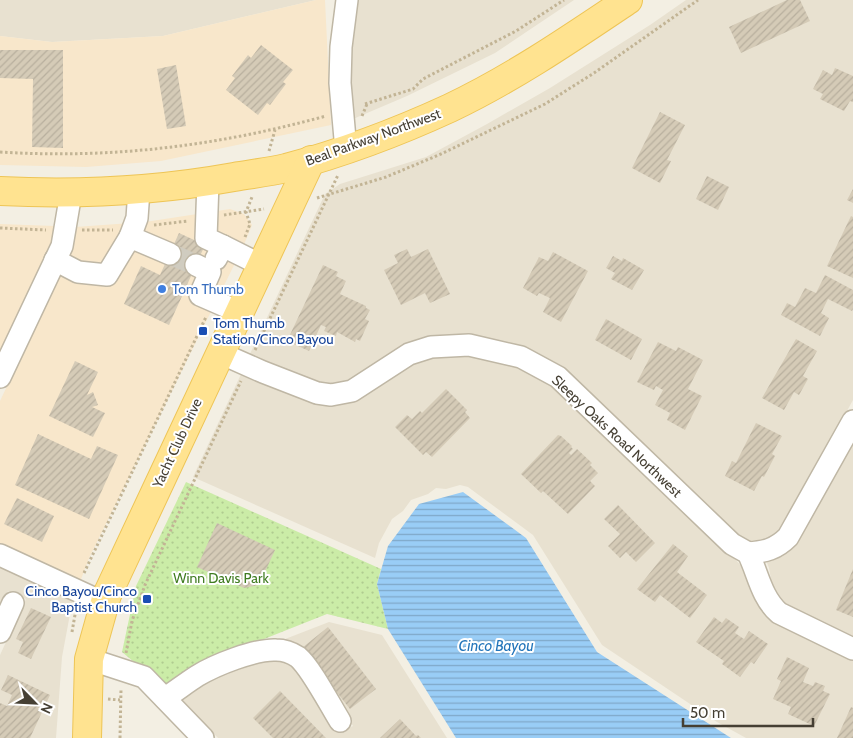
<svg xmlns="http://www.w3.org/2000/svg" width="853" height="738" font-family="Cabin,sans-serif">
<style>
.residential{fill:#e8e1d0}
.commercial{fill:#f8e7cb}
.park{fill:url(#park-dots)}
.water{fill:url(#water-rules)}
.building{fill:url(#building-hatch)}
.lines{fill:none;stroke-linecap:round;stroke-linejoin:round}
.minor-tunnel{stroke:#d0ccc0;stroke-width:21;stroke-dasharray:21 11;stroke-linecap:butt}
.minor-casing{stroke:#bfb7a5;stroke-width:24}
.major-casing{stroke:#eec556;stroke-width:30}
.path{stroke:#c2b495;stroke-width:3;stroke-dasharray:2.5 2.5;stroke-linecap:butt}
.minor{stroke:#fff;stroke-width:21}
.major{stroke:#ffe390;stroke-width:28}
.shop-dot{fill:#3f7fe0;stroke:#fff;stroke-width:2}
.transit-dot{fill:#1a4fb4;stroke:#fff;stroke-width:2}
.labels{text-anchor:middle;stroke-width:4;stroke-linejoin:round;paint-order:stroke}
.street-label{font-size:14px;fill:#453f33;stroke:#fff}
.shop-label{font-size:14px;fill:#366cbe;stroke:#fff;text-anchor:start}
.transit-label{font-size:14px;fill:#164399;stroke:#fff;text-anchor:start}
.park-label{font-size:14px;fill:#407c21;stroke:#fff}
.water-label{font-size:15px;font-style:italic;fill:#2375ba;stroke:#fff}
</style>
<defs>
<pattern id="park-dots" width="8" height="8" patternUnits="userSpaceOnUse" patternTransform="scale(1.25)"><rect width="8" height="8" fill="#cbeca7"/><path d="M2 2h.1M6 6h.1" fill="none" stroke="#b0cb90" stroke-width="1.8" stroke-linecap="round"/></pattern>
<pattern id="water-rules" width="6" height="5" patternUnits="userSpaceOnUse" patternTransform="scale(1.25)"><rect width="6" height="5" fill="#99cdf6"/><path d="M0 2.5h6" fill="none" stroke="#7fa8c8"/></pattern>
<pattern id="building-hatch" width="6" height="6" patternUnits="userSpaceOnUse" patternTransform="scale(1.25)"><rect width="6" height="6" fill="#d5cbb7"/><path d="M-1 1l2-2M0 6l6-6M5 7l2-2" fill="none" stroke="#b8af9e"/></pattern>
</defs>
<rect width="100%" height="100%" fill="#f3efe3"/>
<g class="residential">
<path d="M0 0H316L163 36 52 42 0 36Z"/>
<path d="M357 0H574L495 53 407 96 353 119 350 83 351 49 355 7Z"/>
<path d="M686 0H853V400L780 532 765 541 746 543 564 371 469 336 347 383 328 386 249 356 325 194 340 184 426 157 487 124 550 88 650 25Z"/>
<path d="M463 354 518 365 552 384 733 557 745 570 754 595 853 659V738H746L717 722 602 645 533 535 468 487 460 485 446 489 436 488 428 494 411 500 403 511 392 519 379 543 375 558 193 477 242 372 314 401 414 362 434 356Z"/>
<path d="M853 442V640L784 606 773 590 769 568 766 560 797 542Z"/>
<path d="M0 564 73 598 62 657 56 738H0V655L26 599 8 591 0 608Z"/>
<path d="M329 622 382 635 447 738H218L181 699 203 684 231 671 259 662 277 659 286 660 298 671 337 733 353 726 314 663 280 641Z"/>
</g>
<g class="commercial">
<path d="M316 0H325L331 125 161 161 86 167 0 165V36L52 42 163 36Z"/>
<path d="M230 209 244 214 252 225 243 247 89 558 80 582 0 545V401L71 251 75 227 145 222Z"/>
<path d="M0 224 55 226 52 243 0 354Z"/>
</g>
<path class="park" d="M186 482 381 569 377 584 388 629 327 614 206 662 163 686 122 652 136 586Z"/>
<path class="water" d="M463 492 526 538 597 652 731 738H456L388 629 377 584 388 546 419 504Z"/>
<g class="building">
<path d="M787 0H800L810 21 741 53 729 27Z"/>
<path d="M261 45 293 70 283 82 286 84 270 105 267 103 258 115 226 90 235 78 232 76 248 55 251 58Z"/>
<path d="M0 50H63V148L32 147 33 79 0 78Z"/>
<path d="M176 65 186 126 167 129 157 69Z"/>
<path d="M835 68 853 76V102L850 101 844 111 820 99 823 94 813 89 823 70 832 75Z"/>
<path d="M660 112 685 125 667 160 671 161 660 183 632 168Z"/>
<path d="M707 176 729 187 718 210 696 199Z"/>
<path d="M853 189V203L847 200Z"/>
<path d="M851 216 853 217V278L827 266Z"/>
<path d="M179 233 205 245 169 325 124 304 141 266 160 275Z"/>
<path d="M407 249 411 257 428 249 450 294 430 303 425 293 401 305 384 270 398 263 394 255Z"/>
<path d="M553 252 588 271 561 322 543 312 550 298 539 293 537 296 523 288 539 257 548 261Z"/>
<path d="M613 256 622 261 623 258 644 270 632 290 611 279 615 273 606 268Z"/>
<path d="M323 265 338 272 336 276 346 281 340 294 366 306V308L370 310 365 319 369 321 360 341 356 339 355 342 337 332 336 336 324 331 326 327 321 325 309 351 287 341Z"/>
<path d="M825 275 853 290V309L852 311 828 299 821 313 829 318 820 336 781 315 787 303 795 307 805 288 816 293Z"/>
<path d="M606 319 642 339 631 360 595 340Z"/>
<path d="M796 339 817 351 803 376 808 379 799 395 794 392 784 410 762 398Z"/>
<path d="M658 342 676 351 678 347 703 360 688 389 702 396 685 430 667 420 670 413 655 405 663 390 656 386 654 390 637 382Z"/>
<path d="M75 361 98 372 87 395 93 392 98 405 92 407 105 413 93 437 49 416Z"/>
<path d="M446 389 467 410 465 412 470 418 432 457 426 452 423 455 395 427 407 415 412 419 420 411 422 413Z"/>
<path d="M756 423 782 436 772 454 775 456 764 477 762 476 754 491 725 476 732 461 736 463Z"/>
<path d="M38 434 91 459 97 446 118 455 89 519 15 485Z"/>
<path d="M558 435 561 436 572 446 571 447 573 449 569 453 571 455 577 449 592 463 590 465 598 473 590 481 595 486 568 514 543 491 541 493 521 474Z"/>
<path d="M17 498 54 516 42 542 4 524Z"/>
<path d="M618 505 655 543 636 562 626 552 620 558 608 546 620 534 604 519Z"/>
<path d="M217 523 275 550 259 585 244 588 197 567Z"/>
<path d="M673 544 688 556 677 572 707 595 690 618 660 595 655 602 637 589Z"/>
<path d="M853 569V617L836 610Z"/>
<path d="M31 608 51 617 31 659 18 653 23 642 16 639Z"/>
<path d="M714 617 722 623 726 618 739 627 735 633 744 639 749 631 768 644 754 664 751 662 740 677 722 664 724 661 696 642Z"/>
<path d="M328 627 376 689 350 709 302 648Z"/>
<path d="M787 657 809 668 803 682 813 686 815 682 825 686 823 691 830 694 814 726 788 714 791 707 773 699 781 681 777 679Z"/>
<path d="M8 675 50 695 30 738H0V703L7 706 12 695 1 690Z"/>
<path d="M280 691 326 738H273L253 718Z"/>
<path d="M851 707 853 708V738H837Z"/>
<path d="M400 719 416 736 418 735 421 738H380Z"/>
</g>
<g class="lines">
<path class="minor-tunnel" d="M170 254 196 265"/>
<g class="minor-casing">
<g id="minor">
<path d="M346 150 340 83 341 47 347 0"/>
<path d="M208 182 206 238 223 246"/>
<path d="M130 237 137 218 139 190"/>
<path d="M216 259 223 246 261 265"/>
<path d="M55 260 78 272 107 275 130 237 170 254"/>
<path d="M196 265 210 272 200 295 239 312"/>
<path d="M220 353 263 372 317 393 331 395 352 391 409 354 431 347 469 345 521 357 558 377 732 544 748 553C758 573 761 597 779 613L853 649"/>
<path d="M0 377 62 246 71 193"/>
<path d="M748 553C765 552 776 549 788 537L853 421"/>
<path d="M0 555 104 603"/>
<path d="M0 632 13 603"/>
<path d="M89 659 144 677 203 738"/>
<path d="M165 698C176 691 186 683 197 676 215 665 255 649 276 650 284 650 292 653 298 657 311 668 330 705 340 721"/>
</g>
</g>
<g class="major-casing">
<g id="major">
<path d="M0 191C79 195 156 191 234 177 251 174 269 172 286 168 342 153 398 132 450 108 513 78 570 39 628 0"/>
<path d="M87 738 89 659 107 595 311 160"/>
</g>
</g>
<g class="path">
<path d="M365 104 413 89 423 79 516 31 564 0"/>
<path d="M362 116 367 104"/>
<path d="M269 151 275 130"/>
<path d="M0 152C113 159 216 146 326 116"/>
<path d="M317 198 386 177 441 154 545 104 594 73 698 0"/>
<path d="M224 215 264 209"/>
<path d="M154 225 188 221"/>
<path d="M0 228 46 230"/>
<path d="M82 230H113"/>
<path d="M245 237 250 224 246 212 252 197"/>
<path d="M255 350 338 175"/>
<path d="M84 573 206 317"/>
<path d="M72 632 76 609"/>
<path d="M126 653 132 621 145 585 241 381"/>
<path d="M108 699 120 700"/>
<path d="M120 738 121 689"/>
</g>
<use href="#minor" class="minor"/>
<use href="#major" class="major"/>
</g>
<circle class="shop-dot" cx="162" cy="289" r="5"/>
<g class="transit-dot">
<rect x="198" y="326" width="10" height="10" rx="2.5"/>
<rect x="142" y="594" width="10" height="10" rx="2.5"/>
</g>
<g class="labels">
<g class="street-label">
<text transform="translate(373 137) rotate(-20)" y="5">Beal Parkway Northwest</text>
<text transform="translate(617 436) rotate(43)" y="5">Sleepy Oaks Road Northwest</text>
<text transform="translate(177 443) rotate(-65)" y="5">Yacht Club Drive</text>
</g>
<g class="shop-label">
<text x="172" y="294">Tom Thumb</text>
</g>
<g class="transit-label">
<text x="213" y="328">Tom Thumb<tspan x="213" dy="16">Station/Cinco Bayou</tspan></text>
<text x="137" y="596" text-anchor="end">Cinco Bayou/Cinco<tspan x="137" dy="16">Baptist Church</tspan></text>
</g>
<g class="park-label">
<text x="221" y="583">Winn Davis Park</text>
</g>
<g class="water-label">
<text x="496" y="651">Cinco Bayou</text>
</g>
</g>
<g transform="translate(35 703) rotate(114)" stroke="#ffffff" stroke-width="4" paint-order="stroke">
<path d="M0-4L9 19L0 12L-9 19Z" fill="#453f33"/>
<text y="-8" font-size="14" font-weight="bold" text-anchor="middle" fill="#453f33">N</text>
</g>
<path d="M683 718v8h130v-8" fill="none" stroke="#453f33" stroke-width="2.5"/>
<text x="690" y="718" font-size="15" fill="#453f33" stroke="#ffffff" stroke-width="4" paint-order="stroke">50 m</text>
</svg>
